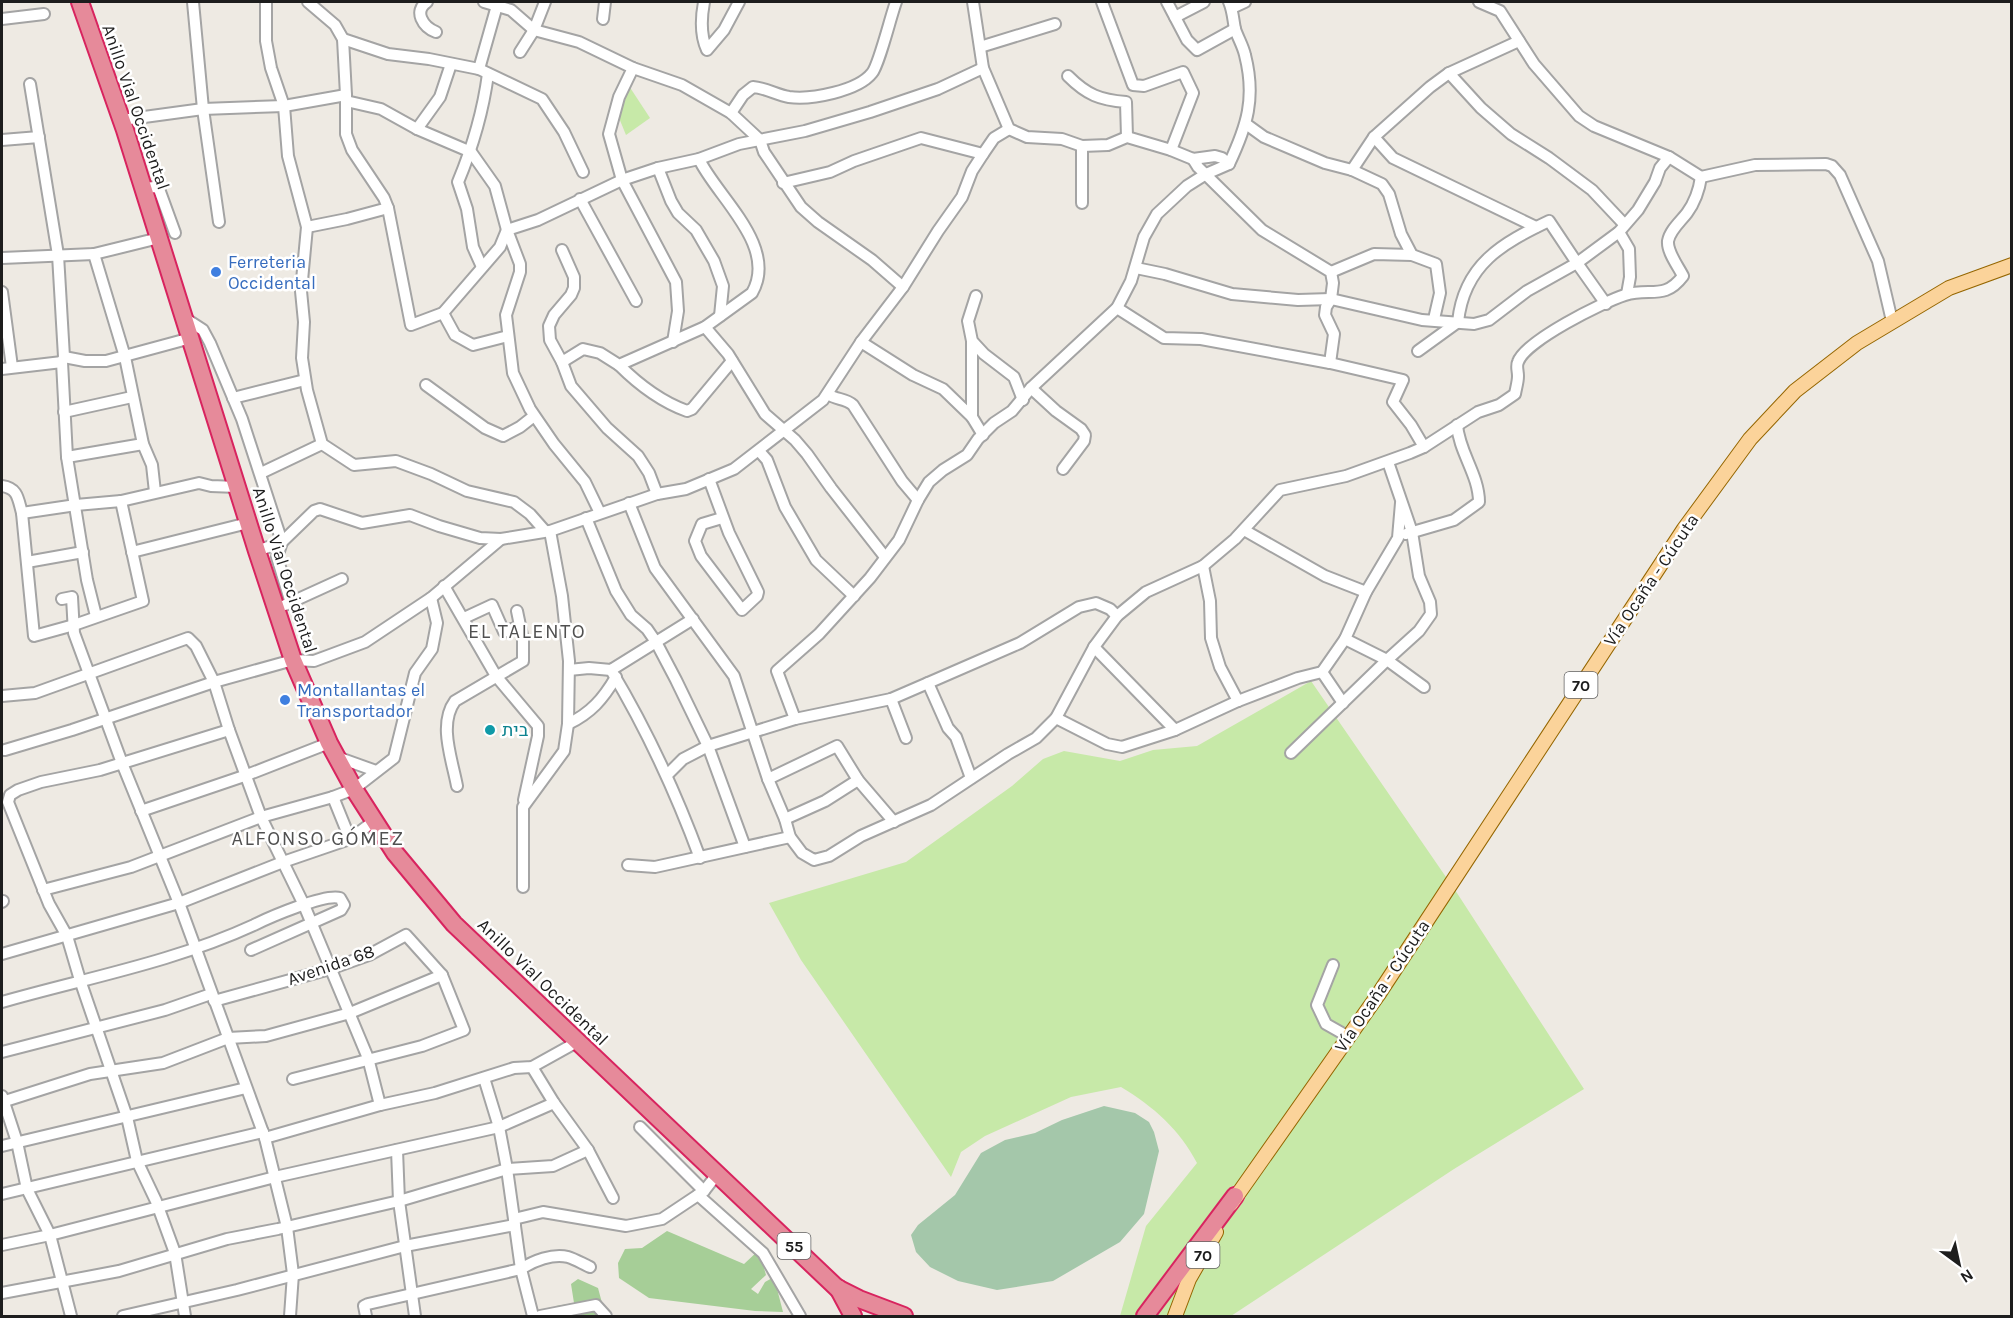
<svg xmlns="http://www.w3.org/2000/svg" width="2013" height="1318" font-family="Karla,Heebo,sans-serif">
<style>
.grass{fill:#c7e9a8}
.forest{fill:#a6ce97}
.cemetery{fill:#a4c7aa}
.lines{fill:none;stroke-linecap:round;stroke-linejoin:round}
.minor-casing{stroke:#a4a4a4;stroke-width:14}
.major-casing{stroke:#956601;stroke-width:16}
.highway-casing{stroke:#d8245f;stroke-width:20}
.minor{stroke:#fff;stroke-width:10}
.major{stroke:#fbd39a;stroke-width:14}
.highway{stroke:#e68a9a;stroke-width:16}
.shop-dot{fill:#3f7fe0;stroke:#fff;stroke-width:2}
.culture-dot{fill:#0f9aa8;stroke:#fff;stroke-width:2}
.labels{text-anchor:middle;stroke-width:5;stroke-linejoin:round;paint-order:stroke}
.shield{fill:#fff;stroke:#616161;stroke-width:1.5}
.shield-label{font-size:16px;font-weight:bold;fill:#1d1d1d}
.street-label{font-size:18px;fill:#1d1d1d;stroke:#fff}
.shop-label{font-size:18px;fill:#366cbe;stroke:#fff;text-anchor:start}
.culture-label{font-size:18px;fill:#0d838f;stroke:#fff;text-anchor:start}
.neighbourhood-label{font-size:20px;letter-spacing:1.5px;fill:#505050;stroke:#fff}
</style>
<rect width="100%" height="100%" fill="#eeeae3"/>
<g class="grass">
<path d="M629 86 650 118 626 135 617 113Z"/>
<path d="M1311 681 1457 893 1584 1089 1454 1169 1231 1316H1120L1146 1226 1197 1163C1179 1129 1154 1107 1121 1087L1071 1097 985 1136 961 1152 951 1177 801 960 769 903 906 862 1012 786 1043 759 1064 751 1120 761 1153 750 1197 746Z"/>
</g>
<g class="forest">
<path d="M667 1231 744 1264 759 1250 766 1275 751 1289 758 1294 765 1282 774 1277 783 1312 755 1311 649 1298 619 1278 618 1263 625 1249 642 1248Z"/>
<path d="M578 1279 598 1288 605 1314 604 1316H555L556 1306 574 1303 571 1284Z"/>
</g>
<path class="cemetery" d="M1104 1106 1135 1113 1149 1122 1154 1132 1159 1151 1144 1214 1120 1242 1053 1281 997 1290 958 1281 930 1267 916 1252 911 1235 918 1225 955 1195 981 1153 1005 1140 1035 1133 1062 1120Z"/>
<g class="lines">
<g class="minor-casing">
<g id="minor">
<path d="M193 2 203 109 219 222"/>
<path d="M266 2V41L271 68 284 106 288 156 307 227 301 291 304 322 302 358 307 390 322 444 354 465 396 461 431 474 467 491 514 502 530 514 545 531"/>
<path d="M308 2 335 25 343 39 346 95V134L352 150 384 198 388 208 411 325 443 313 500 247 507 230 538 220 622 180 658 168 699 159 739 144 805 131 870 112 938 89 983 68"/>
<path d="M427 2C413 11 423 27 436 32"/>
<path d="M484 2 511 10 534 30 579 42 633 68 682 85 731 113 760 140 764 152 801 207 818 222 872 260 903 287"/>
<path d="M704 2C701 18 700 35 707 50L724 30 739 2"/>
<path d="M973 2 983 68 1009 129 1027 137 1062 139 1082 146 1108 145 1127 137 1171 150 1193 159 1215 156 1222 158 1229 164"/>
<path d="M1102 2 1133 85 1144 86 1183 72 1193 93 1171 150"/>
<path d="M1167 2 1187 40 1197 50 1235 29"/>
<path d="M1479 2 1500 11 1534 64 1579 116 1594 126 1669 157 1701 177 1755 165 1826 164 1832 166 1840 175 1878 261 1892 321"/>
<path d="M1232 8 1245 2"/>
<path d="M1175 17 1204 2"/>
<path d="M2 19 44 14"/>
<path d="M603 19 605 2"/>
<path d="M343 39 388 54 429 59 479 69 542 99 564 132 583 172"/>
<path d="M980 47 1055 24"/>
<path d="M520 52 534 30 545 2"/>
<path d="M633 68 619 97 609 134 622 180 676 282 678 311 673 342"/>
<path d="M479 69 498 2"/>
<path d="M1449 73 1481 108 1511 134 1549 158 1592 190 1624 224"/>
<path d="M1068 76C1087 95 1100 100 1126 102L1127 137"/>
<path d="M30 84 58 255 64 357 62 362 67 457 87 580 96 616"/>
<path d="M346 101 381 109 417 129 471 152 495 186 507 230 520 264V272L506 315 513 373 530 409 554 444 585 482 600 513"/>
<path d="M731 113 743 95 753 87C766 88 777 95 789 97 811 100 858 91 872 73 879 65 891 15 896 2"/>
<path d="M122 120 203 109 284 106 346 95"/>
<path d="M1246 124 1264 137 1325 163 1352 170 1382 184 1389 194 1401 234 1412 255 1436 264 1440 293 1434 319"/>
<path d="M417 129 440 97 451 64"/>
<path d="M1374 137 1393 158 1536 227"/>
<path d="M2 140 39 137"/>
<path d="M1193 159 1198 167 1262 230 1331 272 1333 283 1331 299 1326 307 1325 315 1334 334 1330 363"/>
<path d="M658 168 671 201 678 213 696 230 714 261 723 286 720 316"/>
<path d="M1352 170 1374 137 1430 87 1449 73 1519 41"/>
<path d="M783 183 830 172 854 161 921 138 983 154"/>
<path d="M143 188 155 187 159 189 175 233"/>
<path d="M580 199 636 301"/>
<path d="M1082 203V146"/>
<path d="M307 227 347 219 388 208"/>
<path d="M1619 232 1629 249 1630 277 1627 294"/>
<path d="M562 250 574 277V288L571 295 554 315 549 326 550 340 562 362 571 386 607 428 638 456 649 473 657 494"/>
<path d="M94 254 125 357 143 444 152 465 155 492"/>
<path d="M2 258 94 254 159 238"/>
<path d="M482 267 473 247 467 209 458 182C473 146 483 112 488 74"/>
<path d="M1136 268 1165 274 1232 294 1298 300 1331 299 1422 320 1474 324 1489 320 1527 291 1577 263 1619 232 1638 210 1655 182 1660 168 1669 157"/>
<path d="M1331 272 1374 254 1412 255"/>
<path d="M2 292 12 367"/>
<path d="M976 296 968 321 972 341 984 354 1014 377 1023 400"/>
<path d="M1117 308 1164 338 1201 339 1330 363 1403 380 1393 402 1411 425 1424 447"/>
<path d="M443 313 455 335 473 345 508 336"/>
<path d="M186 319 203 330 210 343 242 419 282 542 277 557 291 603"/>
<path d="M705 327 728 354 765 414 795 440 807 454 831 488 885 557"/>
<path d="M972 341V417L983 435"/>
<path d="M861 342 913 375 943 389 972 417"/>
<path d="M1418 351 1458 322C1464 264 1503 243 1549 221L1577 263 1606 304"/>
<path d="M64 357 85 361H106L191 338"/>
<path d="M562 362 583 349 600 353 619 365 705 327 752 293C779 246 716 196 699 159"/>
<path d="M619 365C637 383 662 402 687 411L692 409 732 361"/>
<path d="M2 369 62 362"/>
<path d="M426 385 485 428 503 436 520 427 534 416"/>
<path d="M1031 388 1056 411 1081 429 1085 435 1084 441 1063 469"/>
<path d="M828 394C836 400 845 398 853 405L902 481 918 500"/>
<path d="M233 398 305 380"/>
<path d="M64 412 132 397"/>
<path d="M759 451 767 460 785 507 816 560 854 596"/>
<path d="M67 457 143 444"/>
<path d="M261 473 322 444"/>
<path d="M709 479 729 533 758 592 757 596 742 610 701 556 695 541 702 524 722 518"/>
<path d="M2 486C18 488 18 499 22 513L34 636 74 625 143 601 121 501"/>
<path d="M629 503 655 568 734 676 768 779 785 819 790 837 802 853 814 860 829 856 861 836 931 805 1008 754 1036 738 1056 718 1094 647 1117 616 1146 592 1203 566 1235 539 1280 490 1346 476 1410 453 1424 447 1478 412 1499 405 1515 394C1516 388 1518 382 1518 376 1518 371 1516 366 1518 362 1525 341 1603 302 1625 295 1650 287 1664 301 1683 276 1678 266 1667 252 1668 241 1670 230 1681 221 1687 213 1695 202 1699 191 1701 177"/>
<path d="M22 513 76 505 121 501 199 483 211 486 237 487"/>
<path d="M586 518 616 591 631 615 647 629 656 642 676 680 708 746 745 847"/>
<path d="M1244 530 1325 576 1366 592"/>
<path d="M1406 534 1454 520 1479 502C1479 475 1459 452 1457 425"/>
<path d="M257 551 282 542 314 511 320 509 362 523 410 515 439 526 480 538 501 539 550 531 657 494 686 489 734 469 823 400 861 342 903 287 938 231 962 197 972 171 983 154 994 138 1009 129"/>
<path d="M132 552 248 523"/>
<path d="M27 562 83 552"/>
<path d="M1203 566 1210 601 1211 638 1220 667 1238 701"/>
<path d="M444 586 496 676 538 726V736L524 800"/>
<path d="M62 599 72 597 74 633 122 763 179 903 265 1138 287 1227 293 1274 290 1316"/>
<path d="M285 605 342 579"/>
<path d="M464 618 492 605 504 632 520 626"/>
<path d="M1345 639 1387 660 1424 687"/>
<path d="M1094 647 1175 730"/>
<path d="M569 670 589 668 611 670 693 619"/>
<path d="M611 670C647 730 676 793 700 858"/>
<path d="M1322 672 1343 703"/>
<path d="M928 683 948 728 956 737 971 778"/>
<path d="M2 696 35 693 188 638 196 646 214 682 229 730 261 817 304 905 368 1058 380 1105"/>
<path d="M891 699 906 738"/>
<path d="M1056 718 1107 744 1122 747 1175 730 1238 701 1298 678 1322 672 1345 639 1366 592 1398 538 1401 503"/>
<path d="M795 719 777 671 819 634 870 578 899 540 918 500 929 482 943 470 967 455 978 439 994 423 1012 411 1031 388 1117 308 1131 281 1144 237 1157 214 1187 186 1206 174 1229 164C1247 126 1256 98 1245 55 1243 46 1238 38 1235 29 1233 19 1233 11 1229 2"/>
<path d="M568 724C591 713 603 699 616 677"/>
<path d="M5 750 72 730 214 682 293 660 314 661 365 642 431 598 501 539"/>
<path d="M1291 753 1387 660 1419 631 1431 614 1430 602 1419 576 1412 532 1388 462"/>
<path d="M337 757 376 771"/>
<path d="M667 775 683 759 708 746 795 719 891 699 928 683 1020 643 1079 607 1096 603 1110 609 1117 616"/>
<path d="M768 779 837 746 858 780 894 822"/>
<path d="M457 786C452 759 438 724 455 701L523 661V640L517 611"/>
<path d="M333 797 350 839"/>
<path d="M141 811 247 775 329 743"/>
<path d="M785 819 825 801 858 780"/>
<path d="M628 865 655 867 790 837"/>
<path d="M523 887V807L564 751 568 724 569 661 562 596 550 531"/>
<path d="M43 890 131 867 261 817 333 797 354 789 394 758 415 673 432 649 437 623 431 598"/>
<path d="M2 902 3 901"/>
<path d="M2 954 179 903 283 862 350 839 374 821"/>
<path d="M1333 965 1317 1005 1326 1024 1349 1037"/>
<path d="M214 1001 330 969 369 955 406 935 442 975 464 1030 422 1046 293 1079"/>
<path d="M2 1002C86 978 174 962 254 925 270 917 326 893 340 898L344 905 341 910 251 950"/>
<path d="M2 1052 165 1010 211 994"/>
<path d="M532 1067 554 1103 588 1150 613 1198"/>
<path d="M484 1078 499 1127 507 1169 521 1269 533 1316"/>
<path d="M2 1096 17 1142 27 1189 50 1235 71 1316"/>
<path d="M2 1102 90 1074 163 1063 228 1038 266 1036 350 1013 442 975"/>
<path d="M640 1127 704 1191"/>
<path d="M265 1138 380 1105 435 1093 514 1068 532 1067 577 1042"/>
<path d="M2 1146 246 1088"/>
<path d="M397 1150 399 1201 415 1316"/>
<path d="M2 1194 263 1132"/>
<path d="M698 1195 763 1253 800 1316"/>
<path d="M514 1219 543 1212 626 1226 662 1219 704 1191 718 1173"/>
<path d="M2 1245 50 1235 275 1177 499 1127 554 1103"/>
<path d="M2 1293 119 1271 227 1239 278 1229 399 1201 507 1169 553 1166 588 1150"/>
<path d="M123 1316 237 1290 405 1246 515 1225"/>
<path d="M185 1316 175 1253 156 1201 137 1161 127 1117 80 980 67 936 49 904 8 802 10 795 18 790 41 782 100 770 229 730"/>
<path d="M366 1316 364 1306 368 1304 521 1269C533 1261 553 1253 568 1257 575 1259 583 1264 590 1267"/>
<path d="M540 1316 596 1305 606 1316"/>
</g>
</g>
<g class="major-casing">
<g id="major">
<path d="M1231 1204 1378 995 1684 529 1750 439 1795 391 1857 343 1949 288 2012 265"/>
<path d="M1175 1316 1189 1279 1216 1232"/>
</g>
</g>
<g class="highway-casing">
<g id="highway">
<path d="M80 2 125 130 257 551 293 660 329 743 354 789 395 853 454 924 837 1288 859 1299 904 1316"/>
<path d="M838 1288 853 1316"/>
<path d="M1145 1316 1235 1196"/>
</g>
</g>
<use href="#minor" class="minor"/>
<use href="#major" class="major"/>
<use href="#highway" class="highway"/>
</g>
<g class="shop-dot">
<circle cx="216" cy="272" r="6"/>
<circle cx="285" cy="700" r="6"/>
</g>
<circle class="culture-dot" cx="490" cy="730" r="6"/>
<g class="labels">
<g class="shield">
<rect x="1564.5" y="672" width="33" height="26" rx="4.5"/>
<rect x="777.5" y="1233" width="33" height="26" rx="4.5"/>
<rect x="1186.5" y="1242" width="33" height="26" rx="4.5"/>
</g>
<g class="shield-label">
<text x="1581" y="691">70</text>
<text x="794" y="1252">55</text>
<text x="1203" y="1261">70</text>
</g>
<g class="street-label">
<text transform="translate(136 107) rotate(71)" y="6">Anillo Vial Occidental</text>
<text transform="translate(285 570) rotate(72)" y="6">Anillo Vial Occidental</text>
<text transform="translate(1651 580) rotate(-56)" y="6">Vía Ocaña - Cúcuta</text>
<text transform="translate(331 965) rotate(-19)" y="6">Avenida 68</text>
<text transform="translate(543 982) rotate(44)" y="6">Anillo Vial Occidental</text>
<text transform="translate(1382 986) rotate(-56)" y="6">Vía Ocaña - Cúcuta</text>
</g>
<g class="shop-label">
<text x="228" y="268">Ferreteria<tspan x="228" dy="21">Occidental</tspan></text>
<text x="297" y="696">Montallantas el<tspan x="297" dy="21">Transportador</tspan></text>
</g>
<g class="culture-label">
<text x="502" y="736">בית</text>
</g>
<g class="neighbourhood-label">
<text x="527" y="638">EL TALENTO</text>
<text x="318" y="845">ALFONSO GÓMEZ</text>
</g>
</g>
<rect width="2013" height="1318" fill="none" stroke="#1d1d1d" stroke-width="6"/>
<g transform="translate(1959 1264) rotate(147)" stroke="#ffffff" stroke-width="4.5" paint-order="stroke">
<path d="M0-4.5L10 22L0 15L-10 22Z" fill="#1d1d1d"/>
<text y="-9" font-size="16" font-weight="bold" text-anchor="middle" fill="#1d1d1d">N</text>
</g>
</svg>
